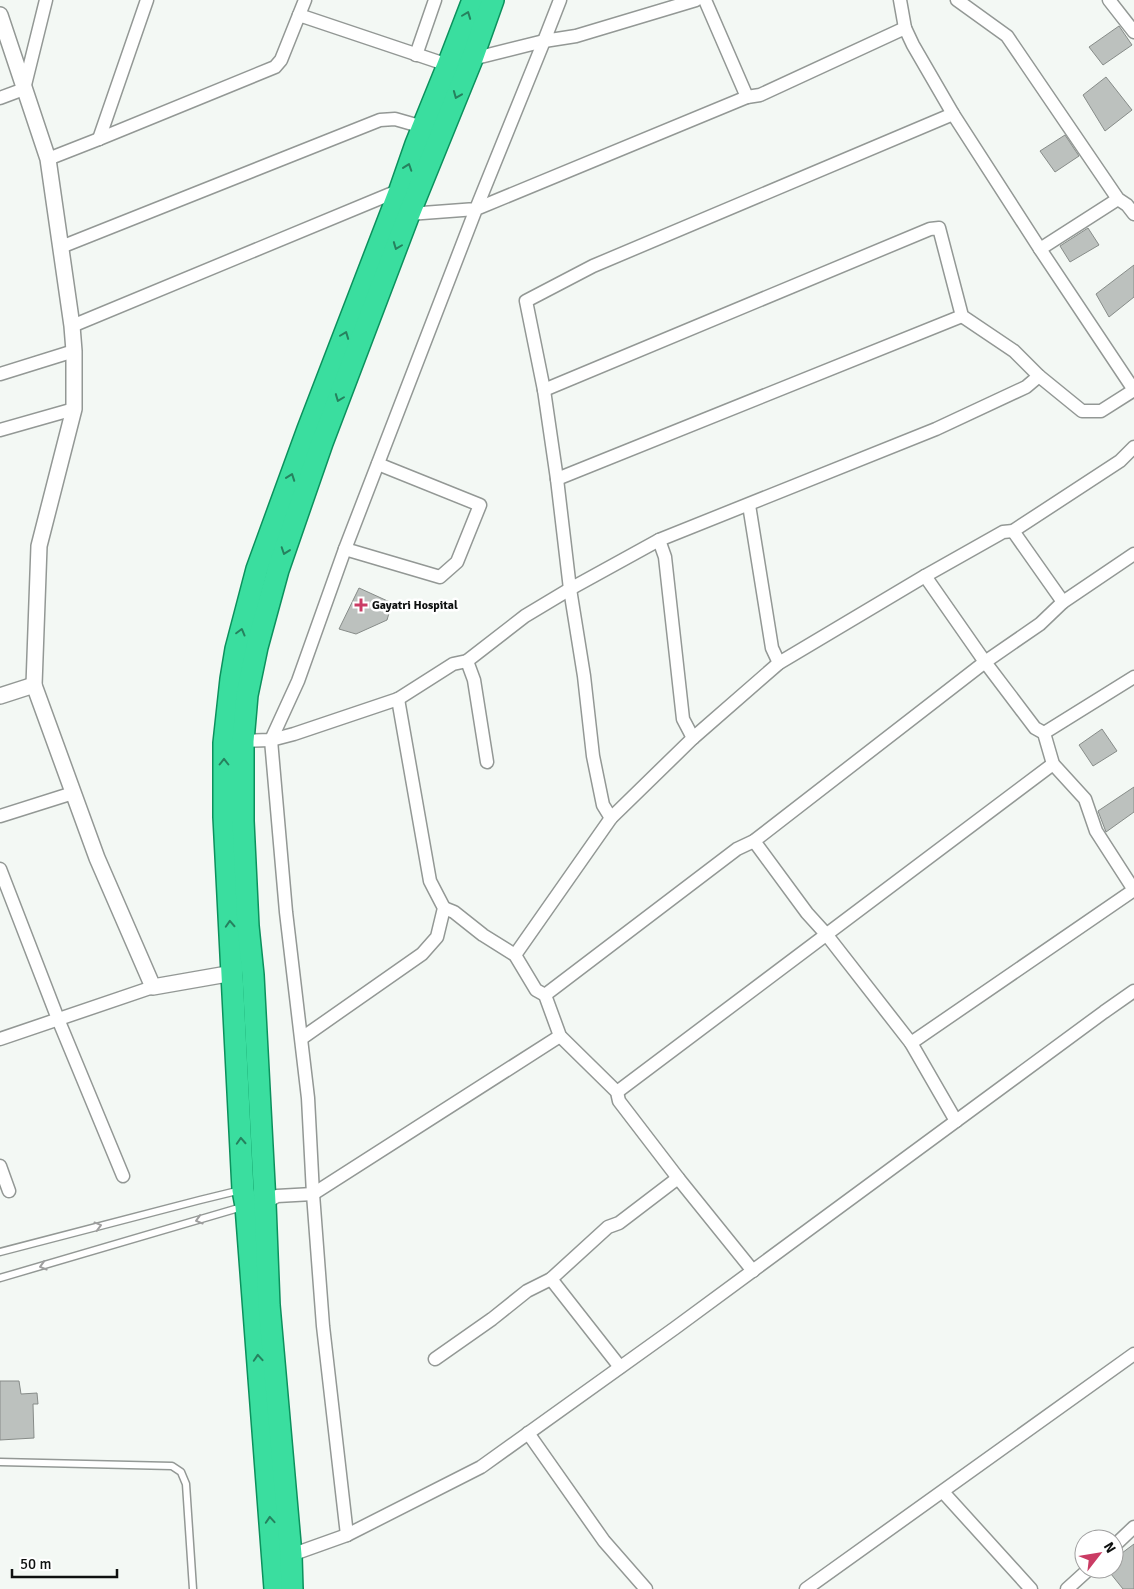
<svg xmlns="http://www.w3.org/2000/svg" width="1134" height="1589" font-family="Signika,sans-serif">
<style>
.building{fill:#bcc1be;stroke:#878c89}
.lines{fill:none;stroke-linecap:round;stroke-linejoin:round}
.service-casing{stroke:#939895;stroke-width:9}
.minor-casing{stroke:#939895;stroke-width:15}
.tertiary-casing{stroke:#939895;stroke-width:18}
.trunk-casing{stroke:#0b915d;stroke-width:24}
.service{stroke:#fff;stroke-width:6}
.minor{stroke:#fff;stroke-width:12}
.tertiary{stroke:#fff;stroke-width:15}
.trunk{stroke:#3ade9f;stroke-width:21}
.oneway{stroke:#26815e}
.oneway2{stroke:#9f9f9f}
.poi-dot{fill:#ca3c64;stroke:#fff;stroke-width:2}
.labels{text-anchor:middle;stroke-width:5;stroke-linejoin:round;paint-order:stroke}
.poi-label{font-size:12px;font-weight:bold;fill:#0e100f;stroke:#fff;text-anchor:start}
</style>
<rect width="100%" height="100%" fill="#f3f8f4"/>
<g class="building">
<path d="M1119 26 1132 45 1103 65 1089 47Z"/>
<path d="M1106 77 1132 110 1105 131 1083 95Z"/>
<path d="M1065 135 1079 156 1055 172 1040 151Z"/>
<path d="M1088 228 1099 245 1070 262 1060 246Z"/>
<path d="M1134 265V297L1109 317 1096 294Z"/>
<path d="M359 588 392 603 387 620 356 634 339 629Z"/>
<path d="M1102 729 1117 751 1093 766 1079 745Z"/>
<path d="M1134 787V812L1106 832 1098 811Z"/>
<path d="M0 1381H19L21 1394 37 1393 38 1404H33L34 1438 0 1440Z"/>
<path d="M1134 1544V1589H1123L1107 1569H1114V1559Z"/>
</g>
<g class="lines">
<g class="service-casing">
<g id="service">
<path d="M0 1252 200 1200 241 1190"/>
<path d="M0 1278 242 1207"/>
<path d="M0 1462 172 1466 181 1472 186 1484 193 1589"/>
</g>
</g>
<g class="minor-casing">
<g id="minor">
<path d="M560 0 544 41 576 36 696 0"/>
<path d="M705 0 747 97"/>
<path d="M900 0 905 28 913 45 953 114 1040 249 1134 390"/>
<path d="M957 0 1007 36 1118 199 1127 205 1134 214"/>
<path d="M1109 0 1134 32"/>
<path d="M299 15 305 0"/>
<path d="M416 55 435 0"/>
<path d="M0 98 24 89 46 0"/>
<path d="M99 139 147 0"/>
<path d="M48 159 99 139 275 67 281 60 299 15 448 65 544 41"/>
<path d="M409 214 476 209 544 41"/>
<path d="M61 247 380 120 395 119 423 127"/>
<path d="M1040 249 1118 199"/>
<path d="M72 326 400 190"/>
<path d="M0 374 74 351"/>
<path d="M544 390 930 229 939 228 962 316 1014 351 1039 376 1082 411H1101L1134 390"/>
<path d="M0 430 74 409"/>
<path d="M557 479 962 316"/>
<path d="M749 505 772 648 779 663"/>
<path d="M1013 531 1063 602"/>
<path d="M659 540 665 557 683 719 693 738"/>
<path d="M345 549 440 577 457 562 480 505 378 464"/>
<path d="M925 576 985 662 1035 728 1044 733 1053 764 1085 799 1096 831 1134 890"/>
<path d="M467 661 474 680 487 762"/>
<path d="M1044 733 1134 677"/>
<path d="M243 741 271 740 294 734 398 699 453 664 467 661 525 616 570 589 659 540 936 429 1026 387 1039 376"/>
<path d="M0 816 73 793"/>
<path d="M611 818 603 805 593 756 584 676 570 589 557 479 544 390 526 301 593 266 953 114"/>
<path d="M754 841 807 913 826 934 911 1043 956 1121"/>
<path d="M0 869 58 1019 123 1176"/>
<path d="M444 908 454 912 483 935 515 955 536 990 545 995 560 1036 617 1092 619 1101 678 1178 753 1271"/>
<path d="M515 955 611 818 693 738 779 663 925 576 1003 532 1013 531 1120 461 1134 447"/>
<path d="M545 995 737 849 754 841 985 662 1040 624 1063 602 1134 554"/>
<path d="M302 1038 422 954 437 937 444 908 430 881 398 699"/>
<path d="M0 1039 153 987"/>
<path d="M911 1043 1134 890"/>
<path d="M617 1092 1053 764"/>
<path d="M0 1166 9 1191"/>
<path d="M261 1204 265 1203 277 1196 313 1194 560 1036"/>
<path d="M551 1279 620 1367"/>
<path d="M435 1359 492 1319 527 1291 551 1279 608 1227 619 1223 678 1178"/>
<path d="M528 1433 604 1541 646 1589"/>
<path d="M943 1492 1031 1589"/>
<path d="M347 1535 323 1326 313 1194 308 1098 286 912 271 740 298 681 345 549 476 209 747 97 760 95 905 28"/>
<path d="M1114 1546 1134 1527"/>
<path d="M291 1555 347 1535 481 1467 675 1328 1104 1012 1134 991"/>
<path d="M806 1589 1134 1354"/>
<path d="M1067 1589 1089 1569"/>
</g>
</g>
<g class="tertiary-casing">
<g id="tertiary">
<path d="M0 15 48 159 72 326 74 351V409L39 546 34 685 97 858 153 987 233 973"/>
<path d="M0 696 34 685"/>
</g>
</g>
<g class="trunk-casing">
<g id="trunk">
<path d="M275 1589 246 1206 243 1190 224 817V743L231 679 236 649 257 569 308 429 400 190 416 144 448 65 473 0"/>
<path d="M292 1589 291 1555 269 1305 265 1203 253 975 248 926 243 821V741L247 695 257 647 278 570 322 443 409 214 472 59 493 0"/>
</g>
</g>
<use href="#service" class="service"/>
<use href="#minor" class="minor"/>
<use href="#tertiary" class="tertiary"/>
<use href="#trunk" class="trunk"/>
</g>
<defs><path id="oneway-chevron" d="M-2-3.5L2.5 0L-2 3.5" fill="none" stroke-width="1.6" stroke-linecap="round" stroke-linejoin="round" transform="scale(1.25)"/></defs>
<g class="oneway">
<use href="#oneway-chevron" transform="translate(467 15) rotate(-69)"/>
<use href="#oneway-chevron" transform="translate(457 95) rotate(112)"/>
<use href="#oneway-chevron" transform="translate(408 167) rotate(-71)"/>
<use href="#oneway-chevron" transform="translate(397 246) rotate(111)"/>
<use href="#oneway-chevron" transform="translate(345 335) rotate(-69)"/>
<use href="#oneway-chevron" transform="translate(339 398) rotate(111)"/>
<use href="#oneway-chevron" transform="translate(291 477) rotate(-70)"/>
<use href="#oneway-chevron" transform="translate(285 551) rotate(109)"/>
<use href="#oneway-chevron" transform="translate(241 632) rotate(-75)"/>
<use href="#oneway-chevron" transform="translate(224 762) rotate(-90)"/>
<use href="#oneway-chevron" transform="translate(230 924) rotate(-93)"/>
<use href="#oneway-chevron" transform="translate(241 1141) rotate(-93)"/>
<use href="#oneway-chevron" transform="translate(258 1358) rotate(-94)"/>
<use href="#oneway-chevron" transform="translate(270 1520) rotate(-94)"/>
</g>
<g class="oneway2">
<use href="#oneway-chevron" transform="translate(199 1220) rotate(163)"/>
<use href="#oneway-chevron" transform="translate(98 1226) rotate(-15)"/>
<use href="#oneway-chevron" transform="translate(43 1266) rotate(164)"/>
</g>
<path class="poi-dot" d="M358.5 597.5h5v5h5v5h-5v5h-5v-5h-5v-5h5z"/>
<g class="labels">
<g class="poi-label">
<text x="372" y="609">Gayatri Hospital</text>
</g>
</g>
<g transform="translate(1099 1554) rotate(59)"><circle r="24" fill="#ffffff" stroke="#9f9f9f"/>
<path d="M0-4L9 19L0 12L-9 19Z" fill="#ca3c64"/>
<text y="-8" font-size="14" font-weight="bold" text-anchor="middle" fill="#0e100f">N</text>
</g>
<path d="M12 1569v8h105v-8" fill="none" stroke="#0e100f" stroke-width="2.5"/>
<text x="20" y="1569" font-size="15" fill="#0e100f" stroke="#ffffff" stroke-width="4" paint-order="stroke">50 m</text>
</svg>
